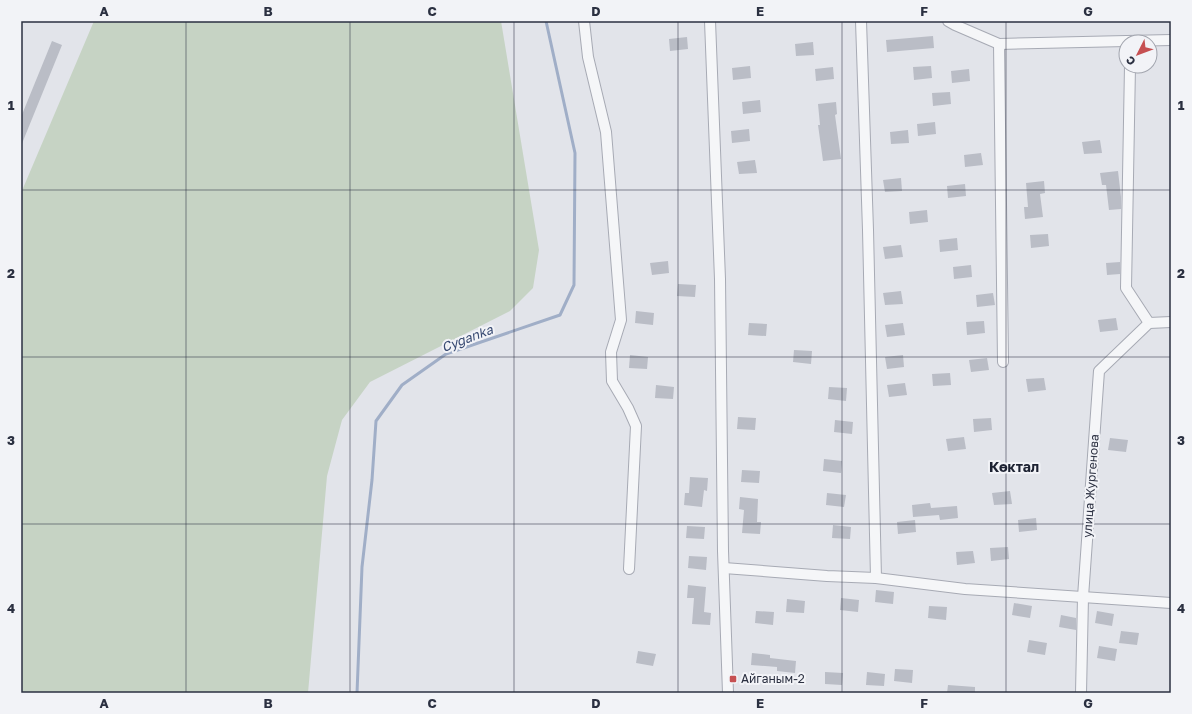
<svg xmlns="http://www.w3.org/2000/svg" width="1192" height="714" font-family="'Golos Text',sans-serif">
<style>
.green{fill:#c6d3c4}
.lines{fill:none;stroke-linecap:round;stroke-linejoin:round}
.stream{stroke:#a0aec7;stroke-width:3}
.building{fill:#babdc6}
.street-casing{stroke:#a7aab4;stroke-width:12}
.street{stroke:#f5f6f8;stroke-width:10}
.grid{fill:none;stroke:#2b3041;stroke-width:1;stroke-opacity:0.55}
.poi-dot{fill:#c65052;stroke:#f2f3f7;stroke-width:1.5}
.labels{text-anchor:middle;stroke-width:4;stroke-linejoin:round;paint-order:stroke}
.street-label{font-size:12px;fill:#2b3041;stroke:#f2f3f7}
.poi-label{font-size:12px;fill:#2b3041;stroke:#f2f3f7;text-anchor:start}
.water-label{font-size:13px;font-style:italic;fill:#384a72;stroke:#f2f3f7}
.quarter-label{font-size:14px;font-weight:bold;fill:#1d2232;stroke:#f2f3f7}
.neatline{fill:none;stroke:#2b3041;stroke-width:1.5}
.grid-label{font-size:13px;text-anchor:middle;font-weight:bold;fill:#2b3041}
</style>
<rect width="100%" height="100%" fill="#e2e4ea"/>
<path class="green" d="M94 21H501L539 250 533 288 510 311 370 382 342 420 327 476 308 693H21V193Z"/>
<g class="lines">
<path class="stream" d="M357 693 362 567 372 480 376 421 402 385 446 354 560 315 574 285 575 153 546 21"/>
</g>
<g class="building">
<path d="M933 36 934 48 887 52 886 40Z"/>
<path d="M687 37 688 49 670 51 669 39Z"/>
<path d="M52 41 62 45 21 146V117Z"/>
<path d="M813 42 814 55 796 56 795 44Z"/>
<path d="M750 66 751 78 733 80 732 68Z"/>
<path d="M931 66 932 78 914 80 913 67Z"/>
<path d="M833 67 834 79 816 81 815 69Z"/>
<path d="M969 69 970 81 952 83 951 71Z"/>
<path d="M950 92 951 104 933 106 932 93Z"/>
<path d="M760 100 761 112 743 114 742 102Z"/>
<path d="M836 102 837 114 835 115 841 159 823 161 818 125H820L818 104Z"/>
<path d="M935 122 936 134 918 136 917 124Z"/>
<path d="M749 129 750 141 732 143 731 131Z"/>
<path d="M908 130 909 143 891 144 890 132Z"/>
<path d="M1100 140 1102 153 1084 154 1082 142Z"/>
<path d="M981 153 983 165 965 167 964 155Z"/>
<path d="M755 160 757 173 739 174 737 162Z"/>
<path d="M1118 171 1121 197V209L1109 210 1106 185H1102L1100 173Z"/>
<path d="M901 178 902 191 885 192 883 180Z"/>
<path d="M1044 181 1045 193 1040 194 1043 217 1025 219 1024 207H1028L1026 183Z"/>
<path d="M965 184 966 196 948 198 947 186Z"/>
<path d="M927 210 928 222 910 224 909 212Z"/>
<path d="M1048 234 1049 246 1031 248 1030 235Z"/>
<path d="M957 238 958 250 940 252 939 240Z"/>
<path d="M901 245 903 257 885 259 883 247Z"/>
<path d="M668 261 669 273 652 275 650 263Z"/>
<path d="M1120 262V274L1107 275 1106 263Z"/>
<path d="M971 265 972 277 954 279 953 267Z"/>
<path d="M678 284 696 285 695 297 677 296Z"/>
<path d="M901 291 903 304 885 305 883 293Z"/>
<path d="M993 293 995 305 977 307 976 295Z"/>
<path d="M636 311 654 313 653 325 635 323Z"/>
<path d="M1116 318 1118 330 1100 332 1098 320Z"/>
<path d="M984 321 985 333 967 335 966 322Z"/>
<path d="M749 323 767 324 766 336 748 335Z"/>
<path d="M903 323 905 335 887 337 885 325Z"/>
<path d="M794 350 812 351 811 364 793 362Z"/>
<path d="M630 355 648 357 647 369 629 368Z"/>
<path d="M903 355 904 367 887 369 885 357Z"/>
<path d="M987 358 989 370 971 372 969 360Z"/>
<path d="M950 373 951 385 933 386 932 374Z"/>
<path d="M1044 378 1046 390 1028 392 1026 379Z"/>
<path d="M905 383 907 395 889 397 887 385Z"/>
<path d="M656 385 674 387 673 399 655 398Z"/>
<path d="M829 387 847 388 846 401 828 399Z"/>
<path d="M738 417 756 418 755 430 737 429Z"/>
<path d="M991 418 992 430 974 432 973 419Z"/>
<path d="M835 420 853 422 852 434 834 432Z"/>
<path d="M964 437 966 449 948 451 946 439Z"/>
<path d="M1110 438 1128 440 1126 452 1108 450Z"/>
<path d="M824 459 842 461 841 473 823 471Z"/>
<path d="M742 470 760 471 759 483 741 482Z"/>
<path d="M690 477 708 478 707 491 704 490 702 507 684 505 685 493H689Z"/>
<path d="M1010 491 1012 504 994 505 992 493Z"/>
<path d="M827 493 846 495 844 507 826 505Z"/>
<path d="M740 497 758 499 757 522H761L760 534 742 533 744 510 739 509Z"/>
<path d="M930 503 931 508 957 506 958 518 940 520 939 515 913 517 912 505Z"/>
<path d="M1036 518 1037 530 1019 532 1018 520Z"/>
<path d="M915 520 916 532 898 534 897 522Z"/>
<path d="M833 525 851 527 850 539 832 538Z"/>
<path d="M687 526 705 527 704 539 686 538Z"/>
<path d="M1008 547 1009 559 991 561 990 548Z"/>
<path d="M973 551 975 563 957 565 956 552Z"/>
<path d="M689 556 707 557 706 570 688 568Z"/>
<path d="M688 585 706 587 704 612 711 613 710 625 692 624 694 598H687Z"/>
<path d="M876 590 894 592 893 604 875 602Z"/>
<path d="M841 598 859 600 858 612 840 610Z"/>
<path d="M787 599 805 601 804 613 786 612Z"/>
<path d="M1014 603 1032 606 1030 618 1012 615Z"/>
<path d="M929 606 947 607 946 620 928 618Z"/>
<path d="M756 611 774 612 773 625 755 623Z"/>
<path d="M1097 611 1114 614 1112 626 1095 623Z"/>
<path d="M1061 615 1076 618V630L1059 627Z"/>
<path d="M1121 631 1139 633 1137 645 1119 643Z"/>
<path d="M1029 640 1047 643 1045 655 1027 652Z"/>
<path d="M1099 646 1117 649 1115 661 1097 658Z"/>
<path d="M638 651 656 654 653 666 636 663Z"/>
<path d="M752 653 770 655V658L796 661 795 673 777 671V667L751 665Z"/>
<path d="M895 669 913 670 912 683 894 681Z"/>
<path d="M825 672 843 673 842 685 825 684Z"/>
<path d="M867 672 885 674 884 686 866 685Z"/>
<path d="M948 685 975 687V693H947Z"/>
</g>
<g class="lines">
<g class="street-casing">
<g id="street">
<path d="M584 21 588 57 606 132 621 320 611 352 612 381 628 408 636 426 629 569"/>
<path d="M710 21 720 279 723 551 728 693"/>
<path d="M861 21 868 230 876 578"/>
<path d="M948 21 955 25 999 44 1171 40"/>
<path d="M999 44 1003 362"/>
<path d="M1130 66 1126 288 1149 323"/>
<path d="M724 568 827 576 876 578 965 589 1171 603"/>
<path d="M1081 693 1083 597 1099 371 1149 323 1171 322"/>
</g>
</g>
<use href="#street" class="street"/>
</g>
<path class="grid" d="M186 21V693M350 21V693M514 21V693M678 21V693M842 21V693M1006 21V693M21 190H1171M21 357H1171M21 524H1171"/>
<rect class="poi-dot" x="729" y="675" width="8" height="8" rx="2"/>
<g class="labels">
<g class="street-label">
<text transform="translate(1091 486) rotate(-86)" y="4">улица Жургенова</text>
</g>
<g class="poi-label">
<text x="741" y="683">Айганым-2</text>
</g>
<g class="water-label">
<text transform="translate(467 338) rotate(-21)" y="5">Cyganka</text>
</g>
<g class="quarter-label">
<text x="1014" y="472">Көктал</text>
</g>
</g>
<rect width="1192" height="714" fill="none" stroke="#f2f3f7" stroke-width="44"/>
<g transform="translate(1138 54) rotate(228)"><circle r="19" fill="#f2f3f7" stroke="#a2a5ae"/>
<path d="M0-3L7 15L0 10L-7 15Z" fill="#c65052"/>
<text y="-6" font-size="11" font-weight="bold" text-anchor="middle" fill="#2b3041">С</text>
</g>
<rect x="22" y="22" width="1148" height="670" class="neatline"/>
<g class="grid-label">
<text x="104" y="16">A</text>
<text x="268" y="16">B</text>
<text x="432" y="16">C</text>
<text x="596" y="16">D</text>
<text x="760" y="16">E</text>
<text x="924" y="16">F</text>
<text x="1088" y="16">G</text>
<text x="11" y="110">1</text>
<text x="1181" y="110">1</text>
<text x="11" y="278">2</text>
<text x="1181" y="278">2</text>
<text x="11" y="445">3</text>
<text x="1181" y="445">3</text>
<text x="11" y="613">4</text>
<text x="1181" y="613">4</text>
<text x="104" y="708">A</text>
<text x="268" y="708">B</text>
<text x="432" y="708">C</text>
<text x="596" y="708">D</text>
<text x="760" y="708">E</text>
<text x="924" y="708">F</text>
<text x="1088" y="708">G</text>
</g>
</svg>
